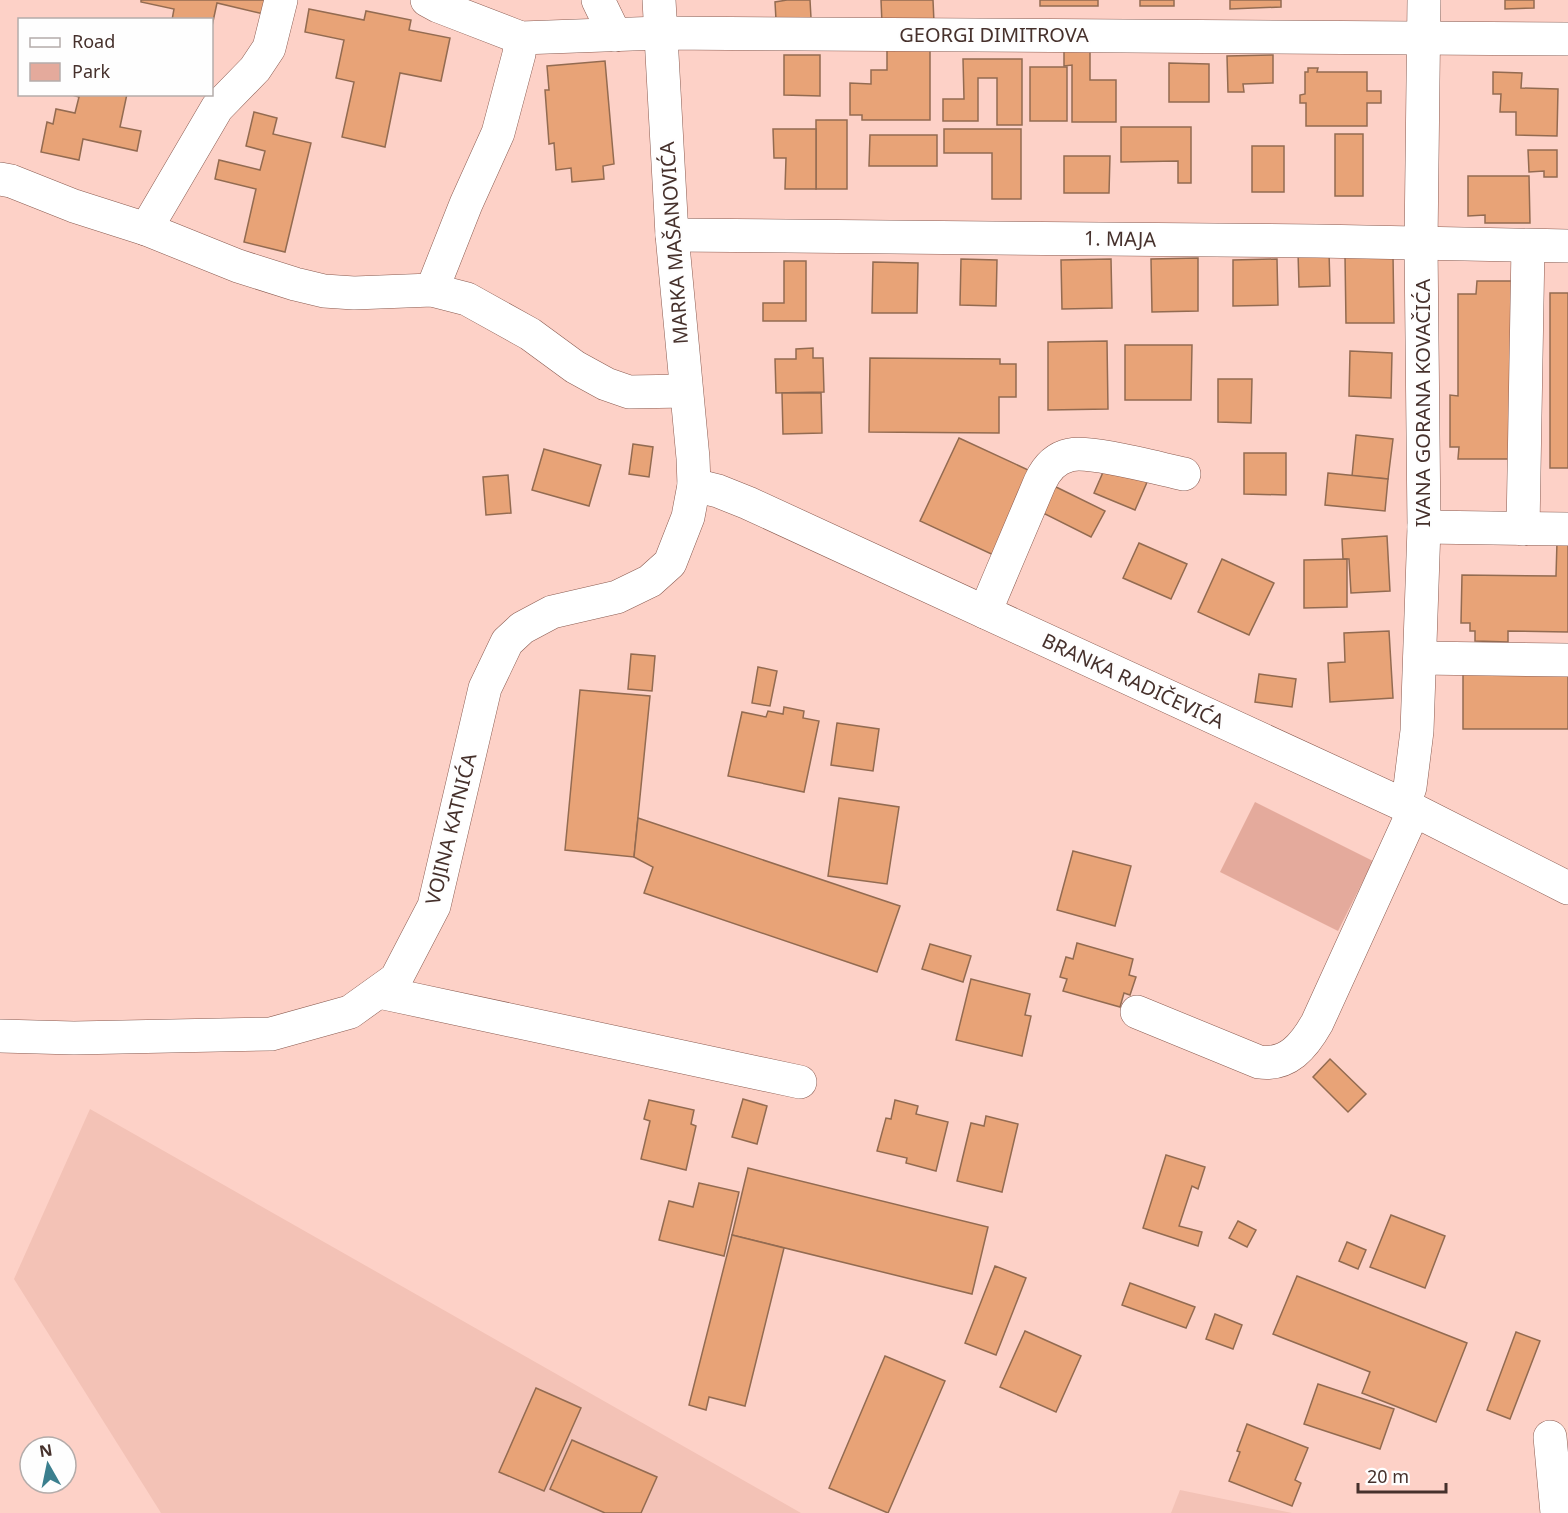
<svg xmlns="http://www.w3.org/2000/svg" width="1568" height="1513" font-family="'Noto Sans',sans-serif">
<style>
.built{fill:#f3c2b6}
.green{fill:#e4aa9c}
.building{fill:#e8a377;stroke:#936b51;stroke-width:1.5}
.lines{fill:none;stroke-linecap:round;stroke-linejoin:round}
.minor-casing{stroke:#8a5b50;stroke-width:34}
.minor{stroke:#fff;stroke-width:33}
.labels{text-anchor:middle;stroke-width:4.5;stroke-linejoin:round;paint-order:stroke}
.street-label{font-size:20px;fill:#46312c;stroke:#fefefe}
</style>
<rect width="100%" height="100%" fill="#fdd1c7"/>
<g class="built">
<path d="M90 1109 801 1513H161L14 1279Z"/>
<path d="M1180 1490 1292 1513H1171Z"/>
</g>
<path class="green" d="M1255 802 1373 861 1338 931 1220 872Z"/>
<g class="building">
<path d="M141 0H271L268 15 217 3 212 26V20H172L174 9 141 2Z"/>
<path d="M787 0H810L811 18 776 20 775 2Z"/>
<path d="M881 0H933L934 23 882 24Z"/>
<rect x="1040" y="0" width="58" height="6"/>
<rect x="1140" y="0" width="34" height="6"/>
<path d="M1230 0H1281V7L1230 9Z"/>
<path d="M1505 0H1534V8L1505 9Z"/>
<path d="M309 9 364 20 366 11 411 20 409 30 450 38 441 81 400 73 385 147 342 137 354 82 336 78 344 40 305 32Z"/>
<path d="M1064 46H1090V80H1116V122H1072V65L1064 66Z"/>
<path d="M887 49H930V120H862V115H850V83L871 84V70H887Z"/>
<path d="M784 55H820V96L784 95Z"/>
<path d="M1273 55V83L1243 84 1244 92H1228L1227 56Z"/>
<path d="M963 59H1022V125H997V78H978V121H943V99H964Z"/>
<path d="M605 61 614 164 603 166 604 179 572 182 571 168 556 170 554 143 549 144 545 90H549L547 66Z"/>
<path d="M1169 63 1209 64V102H1169Z"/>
<rect x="1030" y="67" width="37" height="54"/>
<path d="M1308 68H1318L1317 72H1367V91H1381V103H1367V126H1306V103H1300V95L1305 94V72H1308Z"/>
<path d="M1493 72 1522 73 1521 88 1558 89 1557 136 1516 135V112H1500L1501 94H1493Z"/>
<path d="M69 94H127L120 127 141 131 137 151 83 139 79 160 41 152 47 122 53 124 56 109 75 113 79 97Z"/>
<path d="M254 112 277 118 273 134 311 143 285 252 244 242 256 189 215 179 219 160 260 170 265 151 246 146Z"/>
<rect x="816" y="120" width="31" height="69"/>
<path d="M1121 127H1191V183H1178V161L1121 162Z"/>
<path d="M773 129H816V189H785L786 158H774Z"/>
<path d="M944 129H1021V199H992V153H944Z"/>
<rect x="1335" y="134" width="28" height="62"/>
<path d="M870 135H937V166H869Z"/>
<rect x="1252" y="146" width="32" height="46"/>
<path d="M1528 150H1557V177H1544V171L1529 172Z"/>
<path d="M1064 156H1110L1109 193H1064Z"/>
<path d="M1468 176H1529L1530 223H1485V215L1468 216Z"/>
<path d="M1298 252H1329L1330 286 1299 287Z"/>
<path d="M1393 255 1394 323H1346L1345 256Z"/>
<path d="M1198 258V311L1152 312 1151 259Z"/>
<path d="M961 259 997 260 996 306 960 305Z"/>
<path d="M1111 259 1112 308 1062 309 1061 260Z"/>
<path d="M1277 259 1278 305 1233 306V260Z"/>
<path d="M784 261H806V321H763V303H784Z"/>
<path d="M873 262 918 263 917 313H872Z"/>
<path d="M1477 281H1518V459H1458L1459 447H1450V395L1458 396V294H1476Z"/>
<rect x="1550" y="293" width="18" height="175"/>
<path d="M1107 341 1108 409 1048 410V342Z"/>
<path d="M1125 345H1192L1191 400H1125Z"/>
<path d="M813 348V358H823L824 392 776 393 775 359H796V349Z"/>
<path d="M1350 351 1392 353 1391 398 1349 396Z"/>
<path d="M870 358 1000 359V364H1016V397H999V433L869 432Z"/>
<path d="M1218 379H1252L1251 423 1218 422Z"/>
<path d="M782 393H821L822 433 783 434Z"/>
<path d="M1356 435 1393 439 1388 479 1352 476Z"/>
<path d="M959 438 1039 475 1000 558 920 521Z"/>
<path d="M633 444 653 447 649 477 629 474Z"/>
<path d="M544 449 601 465 589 506 532 490Z"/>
<path d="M1244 453H1286V495L1244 494Z"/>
<path d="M1107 463 1148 480 1135 510 1094 493Z"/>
<path d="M1328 473 1388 479 1385 511 1325 505Z"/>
<path d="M508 475 511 513 486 515 483 477Z"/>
<path d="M1052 485 1105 511 1091 537 1039 511Z"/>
<path d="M1387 536 1390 591 1351 593 1349 559H1343L1342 539Z"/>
<path d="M1557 542H1568V632L1508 631V642L1475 641V631H1470V623H1461L1462 575 1556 576Z"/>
<path d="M1139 543 1187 564 1171 599 1123 578Z"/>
<path d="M1222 559 1274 583 1249 635 1198 612Z"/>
<path d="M1347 559V607L1304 608V560Z"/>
<path d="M1389 631 1393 698 1330 702 1328 663 1345 662 1344 633Z"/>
<path d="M631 654 655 656 652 691 628 689Z"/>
<path d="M758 667 777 671 770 706 752 703Z"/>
<path d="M1259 674 1296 679 1292 707 1255 702Z"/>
<rect x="1463" y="674" width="105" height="55"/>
<path d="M580 690 650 696 634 857 565 850Z"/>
<path d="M784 707 804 711 803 718 819 721 804 792 728 776 742 712 766 717 768 711 783 714Z"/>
<path d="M837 723 879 729 873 771 831 765Z"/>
<path d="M839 798 899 807 887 884 828 876Z"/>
<path d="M638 818 900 906 877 972 644 893 653 867 634 857Z"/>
<path d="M1073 851 1131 866 1115 926 1057 910Z"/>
<path d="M1077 943 1133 959 1129 975 1136 977 1130 995 1124 993 1120 1007 1063 991 1067 979 1060 977 1066 957 1073 959Z"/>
<path d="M930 944 971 956 963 982 922 969Z"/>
<path d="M971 979 1030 994 1025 1015 1031 1016 1022 1056 956 1040Z"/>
<path d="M1330 1059 1366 1094 1348 1112 1313 1077Z"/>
<path d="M743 1099 767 1106 757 1144 732 1137Z"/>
<path d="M649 1100 694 1110 691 1124 696 1126 686 1170 641 1159 650 1121 644 1119Z"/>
<path d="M895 1100 918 1106 916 1114 948 1122 936 1171 906 1163 907 1158 877 1151 886 1118 891 1119Z"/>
<path d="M986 1116 1018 1124 1002 1192 957 1181 971 1123 984 1126Z"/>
<path d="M1166 1155 1205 1167 1198 1189 1192 1186 1179 1226 1202 1232 1198 1246 1143 1228Z"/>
<path d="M748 1168 988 1227 972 1294 732 1235Z"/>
<path d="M699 1183 739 1192 724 1256 659 1240 669 1201 693 1207Z"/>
<path d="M1391 1215 1445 1236 1425 1288 1370 1267Z"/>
<path d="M1238 1221 1256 1230 1247 1247 1229 1238Z"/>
<path d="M732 1235 784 1248 745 1406 709 1397 706 1410 689 1405Z"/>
<path d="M1347 1242 1366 1250 1358 1269 1339 1261Z"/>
<path d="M995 1266 1026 1278 996 1355 965 1343Z"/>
<path d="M1297 1276 1467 1343 1436 1422 1362 1393 1370 1372 1273 1334Z"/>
<path d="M1130 1283 1195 1307 1186 1328 1122 1305Z"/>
<path d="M1215 1314 1242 1325 1233 1349 1206 1339Z"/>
<path d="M1025 1331 1081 1356 1056 1412 1000 1387Z"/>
<path d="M1516 1332 1540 1341 1510 1419 1487 1410Z"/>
<path d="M885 1356 945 1381 888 1513 829 1488Z"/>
<path d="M1318 1384 1394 1409 1380 1449 1304 1424Z"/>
<path d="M536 1388 581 1408 544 1491 499 1472Z"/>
<path d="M1247 1424 1308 1448 1295 1480 1301 1483 1292 1506 1229 1481 1240 1452 1237 1451Z"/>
<path d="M572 1440 657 1477 641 1513H605L550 1489Z"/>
</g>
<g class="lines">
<g class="minor-casing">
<g id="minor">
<path d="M427 0 438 6 521 38 660 33 1568 39"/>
<path d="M598 0 615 35"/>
<path d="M0 179 11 181 74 206 146 229 238 266 295 284 324 291 354 293 432 290 467 299 530 334 575 367 606 384 629 392 686 391"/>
<path d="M146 229 217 108 255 69 269 48 281 0"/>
<path d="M672 235 1317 241 1568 246"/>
<path d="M432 290 466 204 498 133 519 54 521 38"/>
<path d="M694 485 718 491 748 503 1404 805 1568 888"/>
<path d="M1424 527 1568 529"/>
<path d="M1523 529 1528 246"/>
<path d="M985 612 1040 482C1046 469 1055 458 1070 455 1090 450 1160 469 1184 474"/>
<path d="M1420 658 1568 660"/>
<path d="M1404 805 1410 787 1417 731 1424 527 1421 244 1424 0"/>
<path d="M379 992 800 1082"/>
<path d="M1137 1012 1259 1062C1288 1066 1304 1046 1317 1023L1414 810"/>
<path d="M0 1036 74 1038 271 1034 350 1012 396 979 434 906 485 688 507 642 522 628 552 612 617 597 650 581 670 563 688 517 694 485 693 458 672 235 659 0"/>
<path d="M1550 1437 1557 1513"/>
</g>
</g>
<use href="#minor" class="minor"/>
</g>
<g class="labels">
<g class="street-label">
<text x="994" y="42">GEORGI DIMITROVA</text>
<text transform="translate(1120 239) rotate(1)" y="7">1. MAJA</text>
<text transform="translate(674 243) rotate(-94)" y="7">MARKA MAŠANOVIĆA</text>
<text transform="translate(1423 403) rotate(-90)" y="7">IVANA GORANA KOVAČIĆA</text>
<text transform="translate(1133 681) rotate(25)" y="7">BRANKA RADIČEVIĆA</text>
<text transform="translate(451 829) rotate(-76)" y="7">VOJINA KATNIĆA</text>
</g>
</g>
<rect x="18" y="18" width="195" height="78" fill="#fefefe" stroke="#b4acaa" stroke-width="1.5"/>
<rect x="30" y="38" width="30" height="9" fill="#ffffff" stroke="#b4acaa" stroke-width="1.5"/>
<text x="72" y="48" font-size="18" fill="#46312c">Road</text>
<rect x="30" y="63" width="30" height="18" fill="#e4aa9c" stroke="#b4acaa" stroke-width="1.5"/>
<text x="72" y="78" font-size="18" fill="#46312c">Park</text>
<g transform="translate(48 1465) rotate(351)"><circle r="28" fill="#fefefe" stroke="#b4acaa" stroke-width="1.5"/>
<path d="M0-4.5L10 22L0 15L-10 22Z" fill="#3b7f8e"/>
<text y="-9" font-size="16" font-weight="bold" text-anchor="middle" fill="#46312c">N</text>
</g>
<path d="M1358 1483v9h88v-9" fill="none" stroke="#46312c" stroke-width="3"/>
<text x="1367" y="1483" font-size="18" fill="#46312c" stroke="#fefefe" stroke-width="4.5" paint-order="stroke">20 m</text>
</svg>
